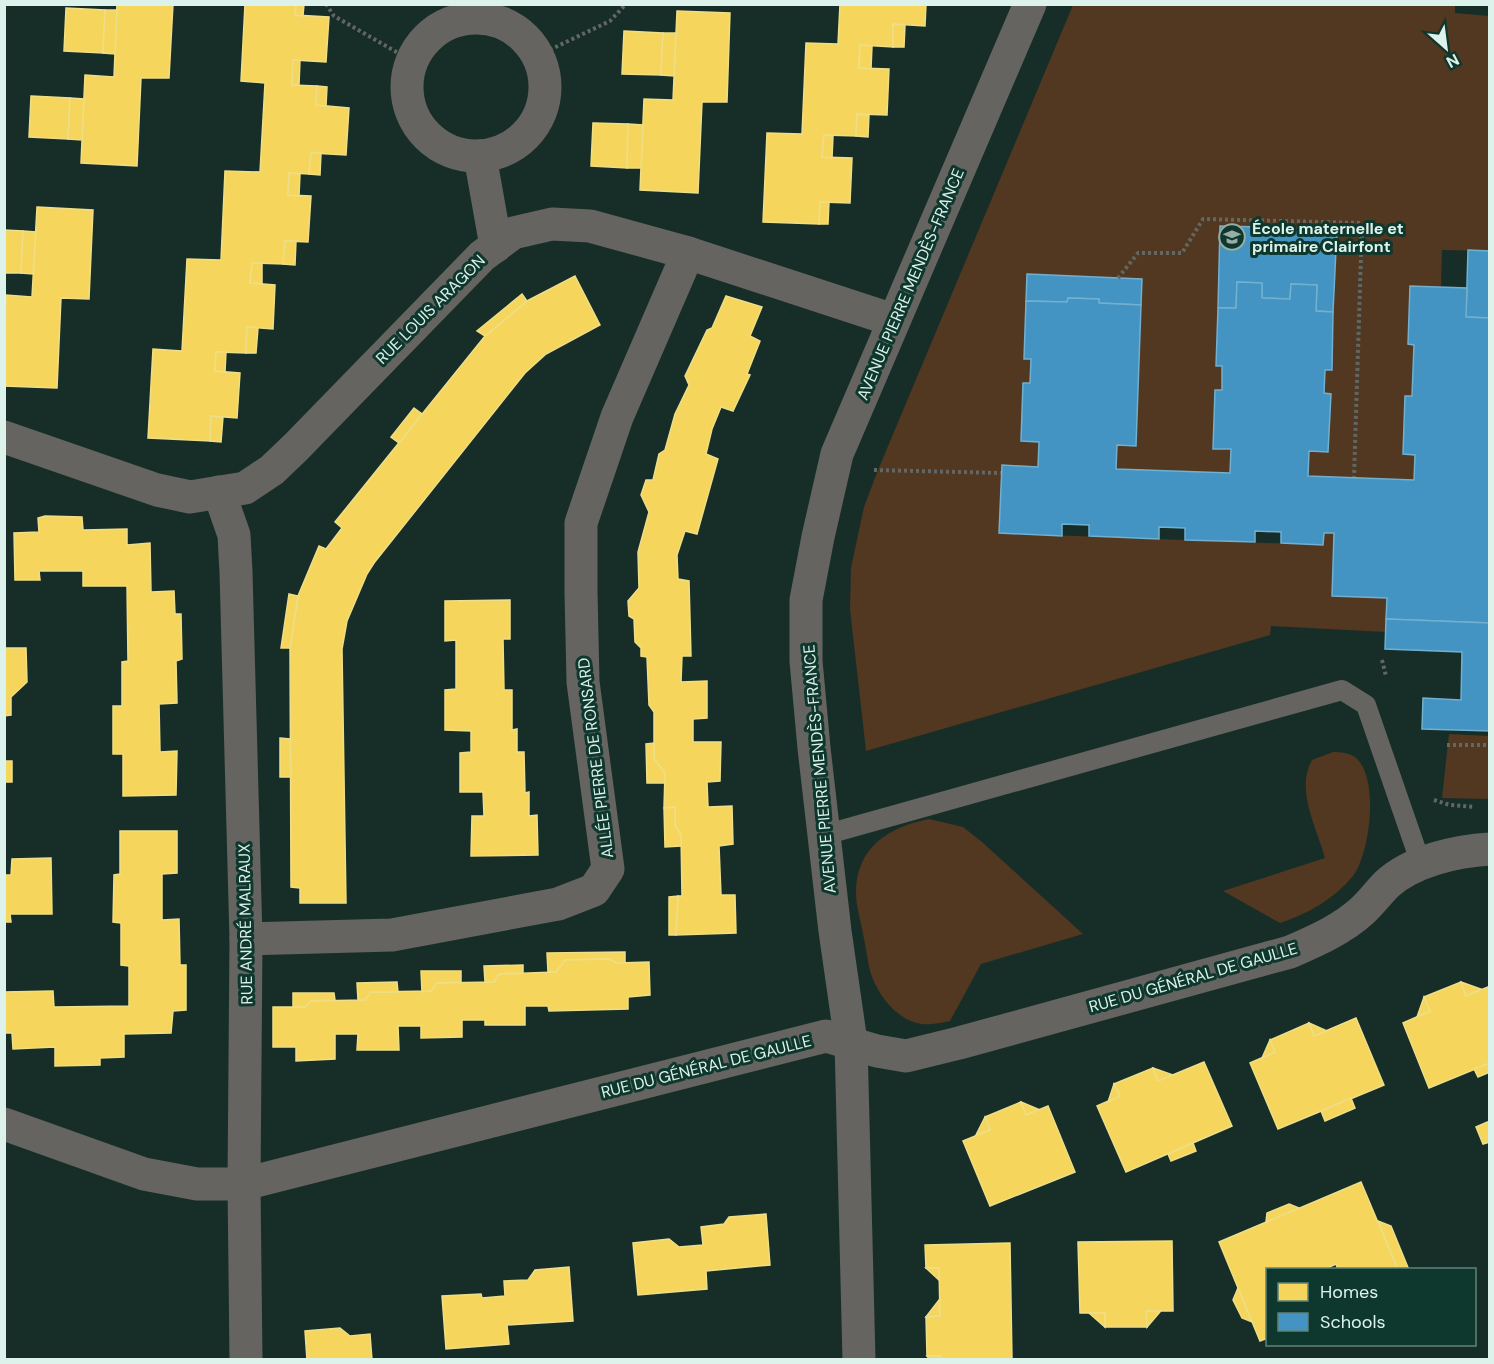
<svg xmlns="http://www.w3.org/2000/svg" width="1494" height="1364" font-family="'DM Sans',sans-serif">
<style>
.green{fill:#523721}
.homes{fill:#f6d55c;stroke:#eede87;stroke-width:1.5}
.schools{fill:#4393c3;stroke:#71b0cf;stroke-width:1.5}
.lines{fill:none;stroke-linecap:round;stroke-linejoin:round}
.path{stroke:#626764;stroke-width:4;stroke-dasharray:3 3;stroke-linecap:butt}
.lane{stroke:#656460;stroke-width:20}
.street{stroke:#656460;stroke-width:33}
.labels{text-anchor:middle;stroke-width:6;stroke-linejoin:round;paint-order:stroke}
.poi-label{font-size:16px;font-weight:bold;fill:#dcf2ea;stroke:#0e372d;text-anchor:start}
.street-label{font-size:16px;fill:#dcf2ea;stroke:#0e372d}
</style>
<rect width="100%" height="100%" fill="#172e28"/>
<g class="green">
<path d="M1455 4V13L1489 16V251L1442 250 1441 287 1414 480 1002 466 999 533 1322 545 1324 533H1334L1332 595 1387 598 1386 632 1271 626 1270 635 866 751 850 609 851 568 864 507 878 470 1073 5Z"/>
<path d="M1449 734 1489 736V799L1442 798Z"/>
<path d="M1333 752C1341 752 1349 753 1355 757 1380 777 1370 854 1353 876 1334 899 1308 914 1280 923L1223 891 1325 858C1317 828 1295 789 1312 760Z"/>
<path d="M929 819 963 827 982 842 1083 934 981 964 950 1021C940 1023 931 1025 922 1024 897 1021 877 994 870 971 867 959 866 946 863 934 861 921 856 907 856 893 856 847 889 827 929 819Z"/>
</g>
<g class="homes">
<path d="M117 4H173L169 78H141L137 166 81 163 85 75 114 77Z"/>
<path d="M245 4H296L295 15 329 17 326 62 293 60 292 85 317 86 316 105 349 108 346 155 311 153 309 174 289 173 288 195 311 196 308 242 285 241 283 264 252 263 250 283 275 285 273 329 247 327 246 353 216 352 215 371 240 373 237 418 211 416 210 441 148 438 153 349 182 351 187 259 221 260 225 171 260 172 265 83 241 81Z"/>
<path d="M296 4H304L303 16 295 15Z"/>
<path d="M840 4H926L925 26 893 24V47L860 45 859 68 889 69 887 115 857 114 856 136 824 135 822 157 852 158 850 203 820 202 819 224 763 222 767 133 802 134 806 43 838 44Z"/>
<path d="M66 8 105 10 103 53 64 51Z"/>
<path d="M105 10H117L115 54 103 53Z"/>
<path d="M677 11 730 13 727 102H702L698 193 640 190 644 99 673 100Z"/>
<path d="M893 24 905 25 904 47H893Z"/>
<path d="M624 31 663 33 661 75 622 74Z"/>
<path d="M663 33H676L674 76 661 75Z"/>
<path d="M860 45 872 46 871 69 859 68Z"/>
<path d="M293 60H300L299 85H292Z"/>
<path d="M317 86 327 87 326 106 316 105Z"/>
<path d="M31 96 70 98 68 139 29 137Z"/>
<path d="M70 98 84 99 82 140 68 139Z"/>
<path d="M857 114 869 115 868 137 856 136Z"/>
<path d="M593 123 628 124 627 168 591 166Z"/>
<path d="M628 124 643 125 641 168H627Z"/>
<path d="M824 135 833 136 832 158 822 157Z"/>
<path d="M311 153H321L320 175 309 174Z"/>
<path d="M289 173 300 174 299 196 288 195Z"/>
<path d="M820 202H829L828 224H819Z"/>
<path d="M37 207 93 210 89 299 61 298 57 388 4 386 6 295 32 297Z"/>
<path d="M4 230 23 231 21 273H4Z"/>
<path d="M23 231 36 232 33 274 21 273Z"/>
<path d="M285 241H296L295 265 283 264Z"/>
<path d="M252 263H262V284L250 283Z"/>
<path d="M575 276 600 325 546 354 525 373 374 563 367 574 347 621 342 649 346 903H300V888L291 887 290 648 298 596 319 546 326 549 342 528 335 522 485 336 527 301Z"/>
<path d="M522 294 527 301 485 336 477 331Z"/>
<path d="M726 296 762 307 750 336 760 341 747 374 750 375 733 411 721 407 712 429 706 454 718 459 697 534 685 531 677 555 678 579 689 581 691 656H682L681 682 707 681V718L693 719V742H721L720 781 707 782 708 807 732 806 733 844 719 846 721 895H735L736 933 676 935 678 896H682L681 835 675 825V807L664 808 665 773 654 759V712L649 705 647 657 641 656V648L635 642 634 619 629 616 628 601 639 588 638 552 649 512 641 495 646 480H653L659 454 665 450 675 414 689 385 685 376 707 330 712 328Z"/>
<path d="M247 327 258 328 256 353H246Z"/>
<path d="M216 352H226L225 372 215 371Z"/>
<path d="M414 408 422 414 399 443 391 437Z"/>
<path d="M211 416 223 417 221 442 210 441Z"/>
<path d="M45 516 82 517 83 530 127 529V545L150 543 151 592 174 591 175 614H181L182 659 176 661 177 703 159 704 160 752 177 751 176 795 123 796V754H113V706H122V662L128 661 127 586H83V571H39L40 580H15L14 533 39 532 38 518Z"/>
<path d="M289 594 298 596 290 648H281Z"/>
<path d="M510 600V639H503L504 690H512V730L517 729V752H524L525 793 529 792V816L537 815 538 855 471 856 472 816H484L483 792H460V753L471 752V731L445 730V690L456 689V640L445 641V601Z"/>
<path d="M4 648H26L27 682 11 697V715L4 716Z"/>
<path d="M280 738 290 739 291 777H280Z"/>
<path d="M654 743V759L665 773V783H647L646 744Z"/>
<rect x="4" y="761" width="8" height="21"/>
<path d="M675 807V825L681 835V846L665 847 664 808Z"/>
<path d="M120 831H177V873L162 874V920L179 919 180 965H186V1010L173 1011 171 1033 124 1034V1057L100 1058V1065L55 1066V1047L13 1049 12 1033H4V992L53 991 54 1007 129 1006V966L121 965V923L113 922 114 875 120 874Z"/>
<path d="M51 858 52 914H10L11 922H4V875H11L12 859Z"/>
<path d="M678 896 676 935H669V897Z"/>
<path d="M625 952V963H617L609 959 565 960 556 972H548L547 953Z"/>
<path d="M609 959 617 963 649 962 650 995 628 997V1009L549 1011 548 1006H525V1025H485V1020H462V1037L421 1038V1026H398L399 1050H357L358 1034H335V1059L296 1061V1047H273V1007H305L310 1001 365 1000 371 992 431 991 437 983 494 982 499 974 556 972 565 960Z"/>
<path d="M523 965V973L499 974 494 982H485L484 966Z"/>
<path d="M421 971H461V982L437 983 431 991 422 992Z"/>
<path d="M397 982 398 992H371L365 1000H358L357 983Z"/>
<path d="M1461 982 1466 996 1490 986V1063L1429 1088 1403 1023 1430 1011 1424 997Z"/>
<path d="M1461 982 1481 989 1466 996Z"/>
<path d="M293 993H334L335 1000 310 1001 305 1007H293Z"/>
<path d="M1424 997 1430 1011 1417 1017Z"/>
<path d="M1356 1018 1384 1085 1278 1129 1250 1063 1275 1052 1270 1040 1309 1023 1314 1036Z"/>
<path d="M1309 1023 1327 1031 1314 1036Z"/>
<path d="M1270 1040 1275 1052 1262 1058Z"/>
<path d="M1204 1062 1232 1126 1126 1172 1097 1106 1120 1096 1114 1084 1153 1068 1158 1081Z"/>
<path d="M1490 1063V1072L1478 1077 1474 1069Z"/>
<path d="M1153 1068 1173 1075 1158 1081Z"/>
<path d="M1114 1084 1120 1096 1108 1102Z"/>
<path d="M1351 1098 1355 1108 1325 1121 1321 1111Z"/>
<path d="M1021 1102 1040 1110 1026 1115Z"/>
<path d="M1021 1102 1026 1115 1048 1106 1075 1172 990 1206 963 1141 990 1130 985 1117Z"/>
<path d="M985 1117 990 1130 976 1135Z"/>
<path d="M1490 1121V1142L1483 1144 1476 1127Z"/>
<path d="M1193 1143 1196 1151 1171 1161 1168 1154Z"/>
<path d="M1361 1182 1398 1270H1338L1336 1264 1323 1270H1268V1338L1260 1341 1219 1242Z"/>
<path d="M1289 1204 1299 1208 1266 1222 1267 1213Z"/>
<path d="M766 1214 770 1265 706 1271 707 1289 638 1295 633 1243 669 1239 679 1247 703 1245 701 1227 724 1224 729 1217Z"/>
<path d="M1378 1221 1391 1226 1409 1270H1398Z"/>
<path d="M1172 1241 1173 1311H1146L1147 1327H1105V1313H1080L1078 1242Z"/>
<path d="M1010 1243 1012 1360H940V1356H927L926 1317 940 1316 939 1268H926L925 1245Z"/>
<path d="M569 1267 573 1321 507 1325 509 1344 446 1349 442 1296 481 1294 482 1298 505 1296 504 1281 528 1280 535 1270Z"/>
<path d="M926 1268H939V1280Z"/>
<path d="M1238 1288 1252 1322 1242 1318 1233 1300Z"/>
<path d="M939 1300 940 1316 926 1317Z"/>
<path d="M1146 1311 1160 1312 1147 1327Z"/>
<path d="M1089 1313H1105V1327Z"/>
<path d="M340 1328 350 1336 370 1334 372 1360H307L305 1331Z"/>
<path d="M927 1356H940V1360H930Z"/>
</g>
<g class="schools">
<path d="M1220 226 1337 229 1333 312 1316 311 1317 285 1291 284 1290 299 1262 298V283L1237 282 1236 308H1218Z"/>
<path d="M1468 250 1490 251V318L1466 317Z"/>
<path d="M1027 274 1142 279 1141 305 1099 303V299L1068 298 1067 302 1026 301Z"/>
<path d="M1237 282 1262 283V298L1290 299 1291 284 1317 285 1316 311 1333 312 1332 370H1325L1324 393 1331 394 1328 452 1309 451 1308 476 1414 480 1415 455 1403 454 1405 396H1412L1414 345 1408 344 1410 286 1467 288 1466 317 1490 318V623L1386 619 1387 598 1332 596 1334 533H1324L1323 545 1281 543V532L1255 531V542L1185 540V528L1159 527V539L1089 536V525L1062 524V536L999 533 1002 465 1038 467 1039 442 1021 441 1023 383H1030L1031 359H1024L1026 301 1067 302 1068 298 1099 299V303L1141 305 1136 446 1117 445 1116 469 1230 473 1231 449H1213L1215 390H1222V366H1216L1218 308H1236Z"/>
<path d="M1386 619 1490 623V731L1422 729 1423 698 1461 700 1462 652 1385 649Z"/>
</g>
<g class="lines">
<g class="path">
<path d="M326 4 334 16 412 61"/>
<path d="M539 55 610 21 626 4"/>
<path d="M1118 278 1138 253H1182L1203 219 1362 223 1354 477"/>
<path d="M874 470 1001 473"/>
<path d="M1382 660 1386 676"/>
<path d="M1447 745H1490"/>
<path d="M1434 800 1450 805 1474 807"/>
</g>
<path class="lane" d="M824 835 1342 690 1366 705 1421 864"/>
<g class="street">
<circle cx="476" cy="87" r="69"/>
<path d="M480 156 496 246"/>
<path d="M4 437 157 490 190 497 245 488 272 470 296 447 482 256 513 233 552 224 590 226 688 253 893 320"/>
<path d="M219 492 234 535 236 572 246 939 244 1184 246 1360"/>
<path d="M246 939 392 935 558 904 594 890 608 869 583 682 581 592V523L617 417 688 253"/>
<path d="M4 1124 144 1174 197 1184H244L826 1036 877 1051 906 1056 959 1043 1290 952C1315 941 1341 930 1362 911 1371 903 1378 893 1387 884 1412 861 1456 851 1490 849"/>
<path d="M859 1360 851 1042 835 931 814 748 806 661V600L818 537 837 454 1030 4"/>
</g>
</g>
<defs>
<g id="school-ring" transform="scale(1.35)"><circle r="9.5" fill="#0e372d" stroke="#97ada6" stroke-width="1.5"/><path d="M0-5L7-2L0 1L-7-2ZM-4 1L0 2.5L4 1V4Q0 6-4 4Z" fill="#97ada6"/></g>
</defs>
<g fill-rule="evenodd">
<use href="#school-ring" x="1232" y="237"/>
</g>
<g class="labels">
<g class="poi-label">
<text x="1252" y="234">École maternelle et<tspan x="1252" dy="18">primaire Clairfont</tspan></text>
</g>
<g class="street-label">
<text transform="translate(910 284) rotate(-67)" y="6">AVENUE PIERRE MENDÈS-FRANCE</text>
<text transform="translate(430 309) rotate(-45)" y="6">RUE LOUIS ARAGON</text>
<text transform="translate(595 758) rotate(-97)" y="6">ALLÉE PIERRE DE RONSARD</text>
<text transform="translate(819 769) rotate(-95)" y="6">AVENUE PIERRE MENDÈS-FRANCE</text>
<text transform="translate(245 924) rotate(-91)" y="6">RUE ANDRÉ MALRAUX</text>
<text transform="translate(1193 977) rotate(-16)" y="6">RUE DU GÉNÉRAL DE GAULLE</text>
<text transform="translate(706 1066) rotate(-14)" y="6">RUE DU GÉNÉRAL DE GAULLE</text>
</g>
</g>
<rect width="1494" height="1364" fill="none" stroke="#dcf2ea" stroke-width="12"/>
<rect x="1266" y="1268" width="210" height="78" fill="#0e372d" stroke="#608279" stroke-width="1.5"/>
<rect x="1278" y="1283" width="30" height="18" fill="#f6d55c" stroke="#608279" stroke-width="1.5"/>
<text x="1320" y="1298" font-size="18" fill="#dcf2ea">Homes</text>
<rect x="1278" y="1313" width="30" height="18" fill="#4393c3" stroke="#608279" stroke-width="1.5"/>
<text x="1320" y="1328" font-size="18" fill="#dcf2ea">Schools</text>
<g transform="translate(1446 48) rotate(152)" stroke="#0e372d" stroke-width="4.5" paint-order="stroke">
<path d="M0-4.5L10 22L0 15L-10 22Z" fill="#dcf2ea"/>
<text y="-9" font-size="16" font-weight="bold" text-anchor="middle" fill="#dcf2ea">N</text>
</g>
</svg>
